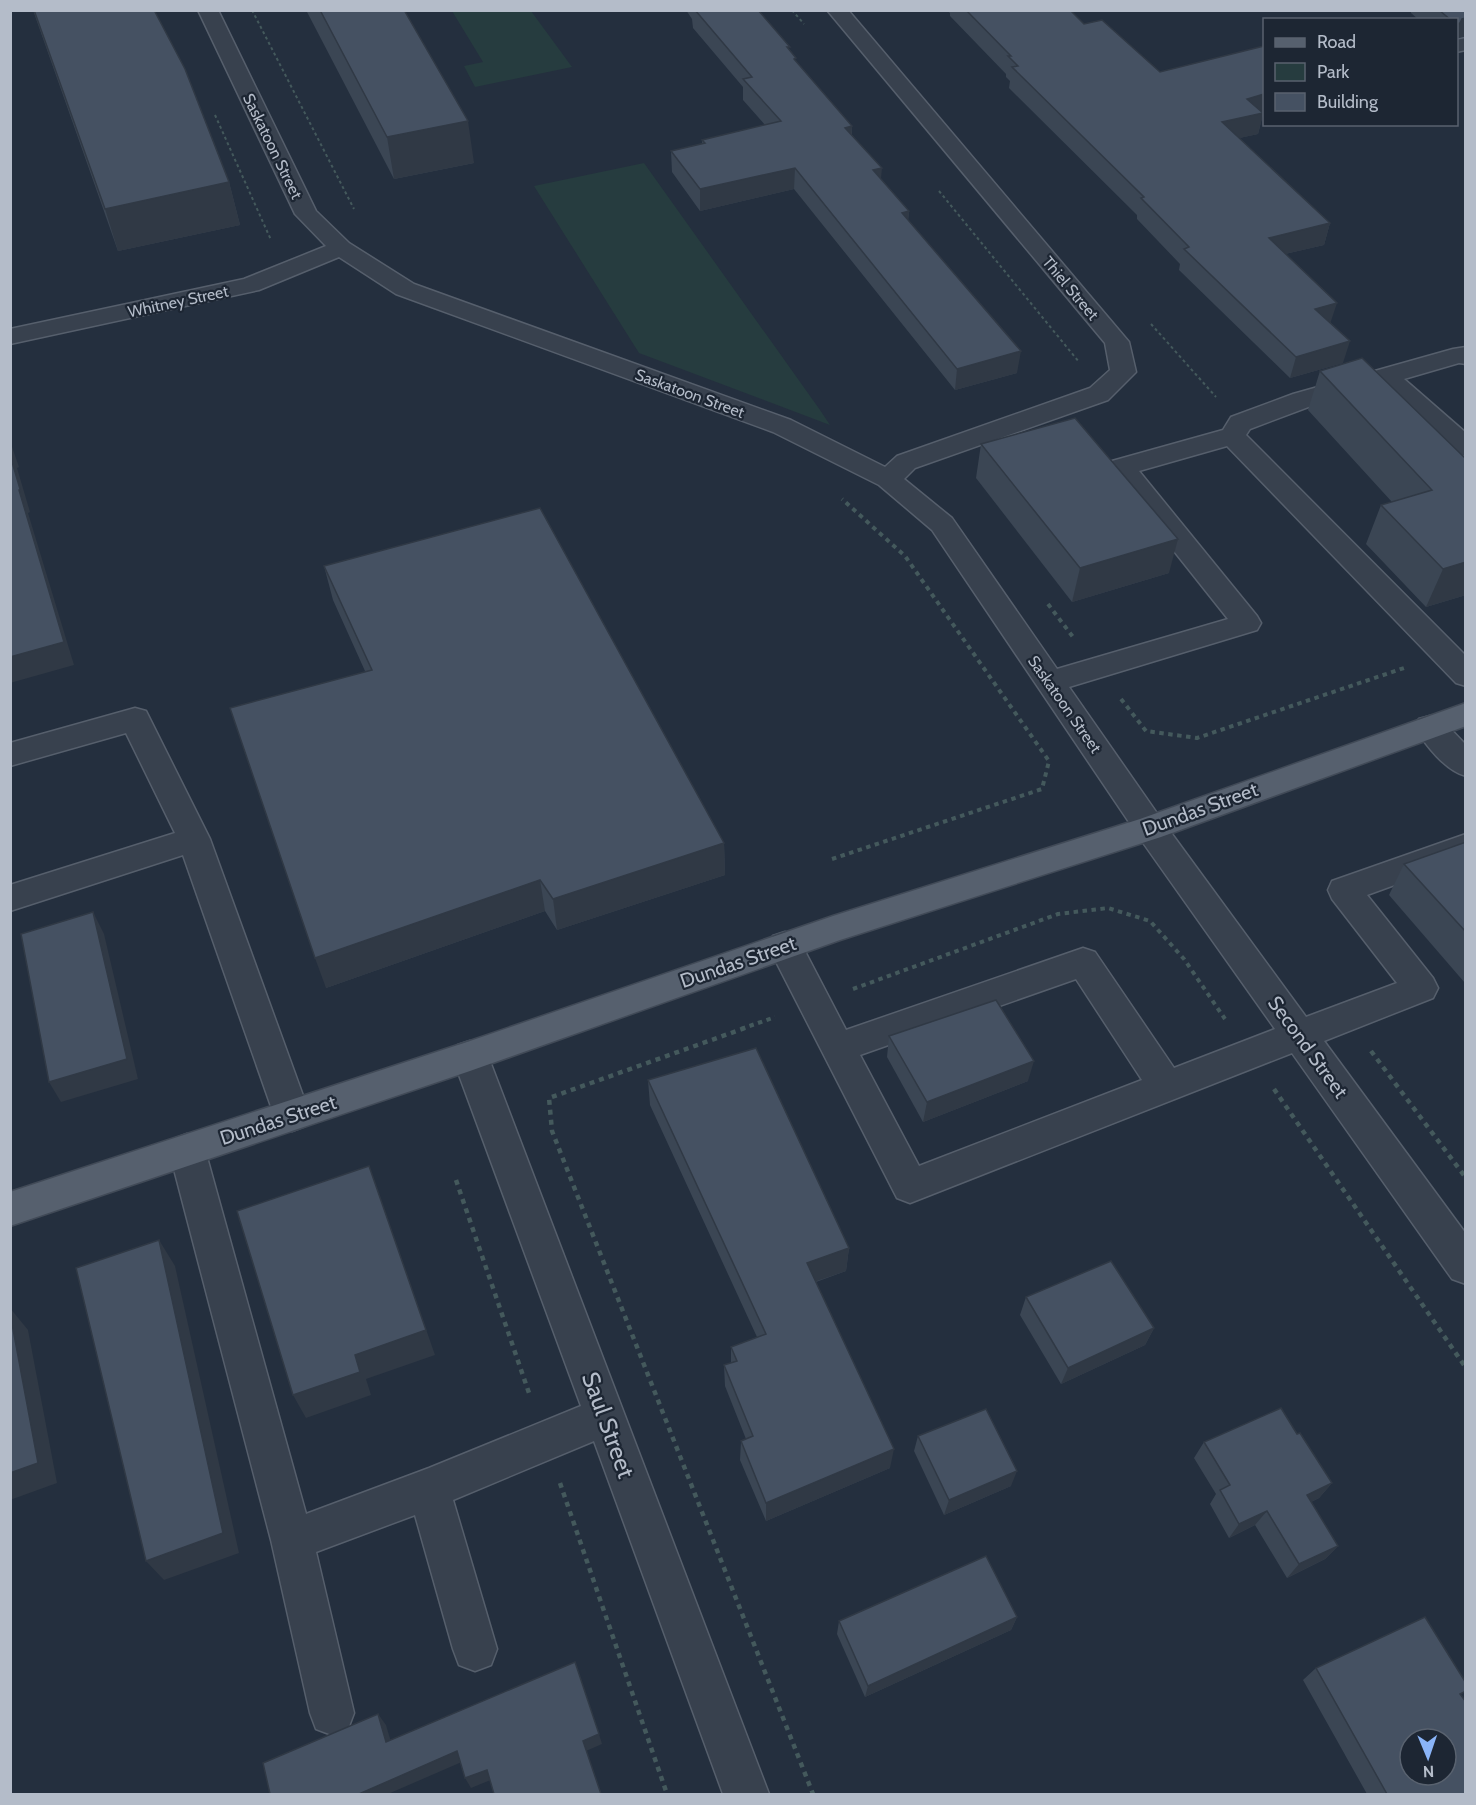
<svg xmlns="http://www.w3.org/2000/svg" width="1476" height="1805" font-family="Cabin,sans-serif">
<style>
.green{fill:#263c3f}
.lines{fill:none;stroke-linecap:round;stroke-linejoin:round}
.minor-casing{stroke:#565f6c;stroke-width:3}
.major-casing{stroke:#414a57;stroke-width:3}
.path-far2{stroke:#44595c;stroke-width:2;stroke-dasharray:3 3;stroke-linecap:butt}
.path-far1{stroke:#44595c;stroke-width:4;stroke-dasharray:4.5 4.5;stroke-linecap:butt}
.path{stroke:#44595c;stroke-width:4.5;stroke-dasharray:5 5;stroke-linecap:butt}
.minor{fill:#38414e;fill-rule:evenodd}
.major{fill:#56606e;fill-rule:evenodd}
.wall{fill:#3b4654}
.shaded-wall{fill:#303945}
.building{fill:#455162;stroke:#303945;stroke-width:1.5;fill-rule:evenodd}
.labels{text-anchor:middle;stroke-width:4.5;stroke-linejoin:round;paint-order:stroke}
.far-street-label{font-size:16px;fill:#b4bcc9;stroke:#1d2633}
.street-label{font-size:20px;fill:#b4bcc9;stroke:#1d2633}
.near-street-label{font-size:24px;fill:#b4bcc9;stroke:#1d2633}
</style>
<rect width="100%" height="100%" fill="#242f3e"/>
<g class="green">
<path d="M452 11H531L572 67 475 87 464 66 483 62Z"/>
<path d="M644 163 820 410 830 425 639 353 534 186Z"/>
</g>
<g class="lines">
<g class="minor-casing">
<g id="minor">
<path d="M198 10H218L316 211 349 243 414 284 791 420 885 467 897 456 1090 388 1110 370 1105 343 827 10H848L1129 342 1136 372 1108 400 915 468 904 479 952 518 1057 669 1228 619 1112 473 1108 467 1112 461 1223 430 1231 417 1293 394 1453 349 1466 347V364L1459 363 1404 379 1466 433V456L1457 454 1381 385 1311 406 1250 429 1246 435 1466 656V686L1456 683 1227 446 1139 471 1257 616 1261 623 1257 630 1069 687 1161 819 1306 1017 1397 983 1332 899 1328 890 1332 881 1466 834V859L1367 895 1433 978 1438 988 1433 998 1324 1041 1466 1234V1284L1452 1279 1292 1053 910 1203 897 1198 768 946 773 936 785 932 797 936 846 1030 1083 948 1095 952 1174 1068 1275 1029 1139 837 932 530 879 485 773 432 396 294 339 257 259 290 10 344V329L244 279 326 246 295 214ZM1076 979 1142 1080 919 1166 860 1055Z"/>
<path d="M1466 38V50L1456 52V40Z"/>
<path d="M135 708 146 711 210 839 310 1115 305 1126 292 1131 279 1126 274 1115 183 855 10 911V885L175 833 126 733 10 766V743Z"/>
<path d="M1430 716 1441 719 1466 745V776C1446 771 1425 745 1415 727L1419 719Z"/>
<path d="M470 1041 482 1045 488 1056 769 1794H723L594 1441 453 1500 497 1649 491 1665 475 1671 459 1665 453 1649 415 1515 316 1552 354 1713 348 1729 332 1735 316 1729 310 1713 271 1540 169 1150 174 1139 187 1134 200 1139 205 1150 306 1514 429 1468 581 1406 452 1056 458 1045Z"/>
</g>
</g>
<g class="major-casing">
<path id="major" d="M1466 703V726L1161 837 840 940 470 1071 10 1226V1192L470 1041 833 916 1140 819Z"/>
</g>
<g class="path-far2">
<path d="M252 10 354 209"/>
<path d="M792 10 804 24"/>
<path d="M215 115 271 240"/>
<path d="M939 191 1079 362"/>
<path d="M1151 324 1216 397"/>
</g>
<g class="path-far1">
<path d="M1048 604 1073 637"/>
<path d="M1121 699 1146 731 1197 738 1404 668"/>
<path d="M832 859 1042 789 1049 761 905 556 842 499"/>
<path d="M853 989 1058 914 1108 908 1150 921 1184 959 1225 1019"/>
<path d="M741 1029 775 1017"/>
</g>
<g class="path">
<path d="M745 1028 549 1098 552 1131 813 1794"/>
<path d="M1371 1051 1466 1178"/>
<path d="M1274 1089 1466 1368"/>
<path d="M456 1180 529 1393"/>
<path d="M560 1483 667 1794"/>
</g>
<use href="#minor" class="minor"/>
<use href="#major" class="major"/>
</g>
<g class="wall">
<path d="M33 10H154L229 182 240 225 118 251Z"/>
<path d="M306 10H404L474 163 394 179Z"/>
<path d="M686 10H758L790 51 796 62 852 126V135L881 179 909 211 908 221 1017 373 955 390 794 189 700 211 672 172 671 151 702 144V140L765 125 743 100V87L693 28 692 19Z"/>
<path d="M947 10H1070L1084 24 1160 72 1264 46V114H1263L1258 134 1239 138 1330 223 1324 245 1285 254 1331 323 1343 363 1290 378 1179 270 1180 264 1137 219V215L1009 88 1010 81 1006 77V74L950 16V13Z"/>
<path d="M1411 10H1466V36L1456 38V20H1419L1411 13Z"/>
<path d="M1320 371 1466 459V595L1426 607 1366 544 1381 505 1392 502 1308 410Z"/>
<path d="M981 444 1169 573 1072 602 976 478Z"/>
<path d="M324 566 724 843 725 875 557 930 545 911 326 988 365 671 333 600Z"/>
<path d="M1466 842V982L1465 983 1389 895 1404 864Z"/>
<path d="M889 1036 1028 1081 923 1122 887 1057Z"/>
<path d="M648 1080 849 1248 846 1271 816 1282 890 1468 766 1521 740 1460 741 1441 746 1439 725 1386 724 1365 731 1363V1347L757 1337 650 1105Z"/>
<path d="M1026 1297 1154 1328 1145 1345 1061 1384 1020 1315Z"/>
<path d="M1297 1434 1332 1483 1319 1498 1311 1502 1338 1546 1325 1559 1287 1578 1255 1525 1229 1538 1210 1504 1216 1494 1194 1458 1204 1442Z"/>
<path d="M918 1436 1011 1486 944 1515 914 1451Z"/>
<path d="M1017 1617 1011 1630 865 1697 837 1634 839 1621Z"/>
<path d="M1316 1668 1461 1695 1466 1794H1367L1303 1680Z"/>
</g>
<g class="shaded-wall">
<path d="M1466 18V36L1456 38 1457 24 1462 19Z"/>
<path d="M1264 94V114H1263L1258 134 1217 143 1222 122 1247 99Z"/>
<path d="M468 121 474 163 394 179 387 137Z"/>
<path d="M852 126 851 147 845 128Z"/>
<path d="M795 168 794 189 700 211V189Z"/>
<path d="M882 168 880 189 873 170Z"/>
<path d="M229 182 240 225 118 251 105 209Z"/>
<path d="M909 211 907 233 902 213Z"/>
<path d="M1330 223 1324 245 1263 259 1269 238Z"/>
<path d="M1337 303 1330 324 1315 309Z"/>
<path d="M1350 341 1343 363 1290 378 1296 357Z"/>
<path d="M1021 351 1017 373 955 390 957 369Z"/>
<path d="M10 441 19 467 17 468 30 512 28 513 74 665 10 683V657L19 490 10 455Z"/>
<path d="M1178 539 1169 573 1072 602 1080 568Z"/>
<path d="M1466 562V595L1426 607 1443 569Z"/>
<path d="M724 843 725 875 557 930 553 899Z"/>
<path d="M540 880 545 911 326 988 315 958Z"/>
<path d="M93 912 104 934 138 1079 61 1102 49 1082Z"/>
<path d="M1034 1061 1028 1081 923 1122 927 1102Z"/>
<path d="M369 1166 435 1355 366 1379 371 1395 306 1418 293 1395Z"/>
<path d="M159 1240 175 1266 239 1553 164 1580 146 1561Z"/>
<path d="M849 1248 846 1271 805 1285 807 1263Z"/>
<path d="M10 1308 28 1330 57 1483 10 1500Z"/>
<path d="M1154 1328 1145 1345 1061 1384 1068 1368Z"/>
<path d="M894 1449 890 1468 766 1521V1503Z"/>
<path d="M1017 1471 1011 1486 944 1515 949 1500Z"/>
<path d="M1332 1483 1319 1498 1295 1510 1307 1495Z"/>
<path d="M1267 1511 1255 1525 1229 1538 1239 1524Z"/>
<path d="M1338 1546 1325 1559 1287 1578 1299 1564Z"/>
<path d="M1017 1617 1011 1630 865 1697 868 1686Z"/>
<path d="M378 1714 386 1725 394 1752 386 1742Z"/>
<path d="M599 1734 602 1744 586 1751 583 1741Z"/>
<path d="M457 1751 464 1761 388 1794H359Z"/>
<path d="M487 1770 493 1779 471 1788 465 1778Z"/>
</g>
<g class="building">
<path d="M34 10H154L185 69 229 182 105 209Z"/>
<path d="M320 10H404L468 121 387 137Z"/>
<path d="M695 10H758L790 47H787L796 58 794 59 852 126 845 128 882 168 873 170 909 211 902 213 1021 351 957 369 795 168 700 189 671 151 705 143 702 140 781 121 743 79 752 77Z"/>
<path d="M966 10H1070L1084 24 1102 20 1160 72 1264 46V94L1247 99 1263 113 1222 122 1330 223 1269 238 1337 303 1315 309 1350 341 1296 357 1184 249 1189 247 1141 198 1144 197 1012 67 1018 66 1008 56H1011Z"/>
<path d="M1439 10H1466V18L1462 19 1460 23 1457 24 1456 20H1451Z"/>
<path d="M1362 358 1466 459V562L1443 569 1381 505 1432 490 1320 371Z"/>
<path d="M1075 418 1178 539 1080 568 981 444Z"/>
<path d="M10 455 20 489 19 490 64 642 10 657Z"/>
<path d="M540 508 724 843 553 899 540 880 315 958 230 708 372 670 324 566Z"/>
<path d="M1466 842V932L1404 864Z"/>
<path d="M93 912 127 1059 49 1082 21 934Z"/>
<path d="M996 1000 1034 1061 927 1102 889 1036Z"/>
<path d="M756 1048 849 1248 807 1263 894 1449 766 1503 741 1441 753 1436 724 1365 737 1361 731 1347 766 1334 648 1080Z"/>
<path d="M369 1166 426 1330 355 1355 360 1372 293 1395 237 1211Z"/>
<path d="M159 1240 223 1533 146 1561 76 1268Z"/>
<path d="M1111 1261 1154 1328 1068 1368 1026 1297Z"/>
<path d="M10 1313 38 1463 10 1473Z"/>
<path d="M1281 1408 1297 1434 1300 1433 1332 1483 1307 1495 1338 1546 1299 1564 1267 1511 1239 1524 1220 1490 1230 1485 1204 1442Z"/>
<path d="M986 1409 1017 1471 949 1500 918 1436Z"/>
<path d="M986 1556 1017 1617 868 1686 839 1621Z"/>
<path d="M1425 1617 1466 1683V1691L1460 1694 1466 1702V1794H1387L1316 1668ZM1410 1739H1446V1775H1410Z"/>
<path d="M575 1662 599 1734 583 1741 601 1794H494L487 1770 465 1778 457 1751 359 1794H270L263 1763 378 1714 386 1742Z"/>
</g>
<g class="labels">
<g class="far-street-label">
<text transform="translate(273 146) rotate(64)" y="6">Saskatoon Street</text>
<text transform="translate(1071 288) rotate(50)" y="6">Thiel Street</text>
<text transform="translate(178 301) rotate(-12)" y="6">Whitney Street</text>
<text transform="translate(690 393) rotate(20)" y="6">Saskatoon Street</text>
<text transform="translate(1065 704) rotate(55)" y="6">Saskatoon Street</text>
</g>
<g class="street-label">
<text transform="translate(1200 809) rotate(-20)" y="7">Dundas Street</text>
<text transform="translate(738 962) rotate(-19)" y="7">Dundas Street</text>
<text transform="translate(1308 1047) rotate(54)" y="7">Second Street</text>
<text transform="translate(278 1120) rotate(-18)" y="7">Dundas Street</text>
</g>
<g class="near-street-label">
<text transform="translate(608 1425) rotate(70)" y="8">Saul Street</text>
</g>
</g>
<rect width="1476" height="1805" fill="none" stroke="#b4bcc9" stroke-width="24"/>
<rect x="1263" y="18" width="195" height="108" fill="#1d2633" stroke="#59626f" stroke-width="1.5"/>
<rect x="1275" y="38" width="30" height="9" fill="#56606e" stroke="#59626f" stroke-width="1.5"/>
<text x="1317" y="48" font-size="18" fill="#b4bcc9">Road</text>
<rect x="1275" y="63" width="30" height="18" fill="#263c3f" stroke="#59626f" stroke-width="1.5"/>
<text x="1317" y="78" font-size="18" fill="#b4bcc9">Park</text>
<rect x="1275" y="93" width="30" height="18" fill="#455162" stroke="#59626f" stroke-width="1.5"/>
<text x="1317" y="108" font-size="18" fill="#b4bcc9">Building</text>
<g transform="translate(1428 1757) rotate(178)"><circle r="28" fill="#1d2633" stroke="#59626f" stroke-width="1.5"/>
<path d="M0-4.5L10 22L0 15L-10 22Z" fill="#8ab4f8"/>
<text y="-9" font-size="16" font-weight="bold" text-anchor="middle" fill="#b4bcc9">N</text>
</g>
</svg>
